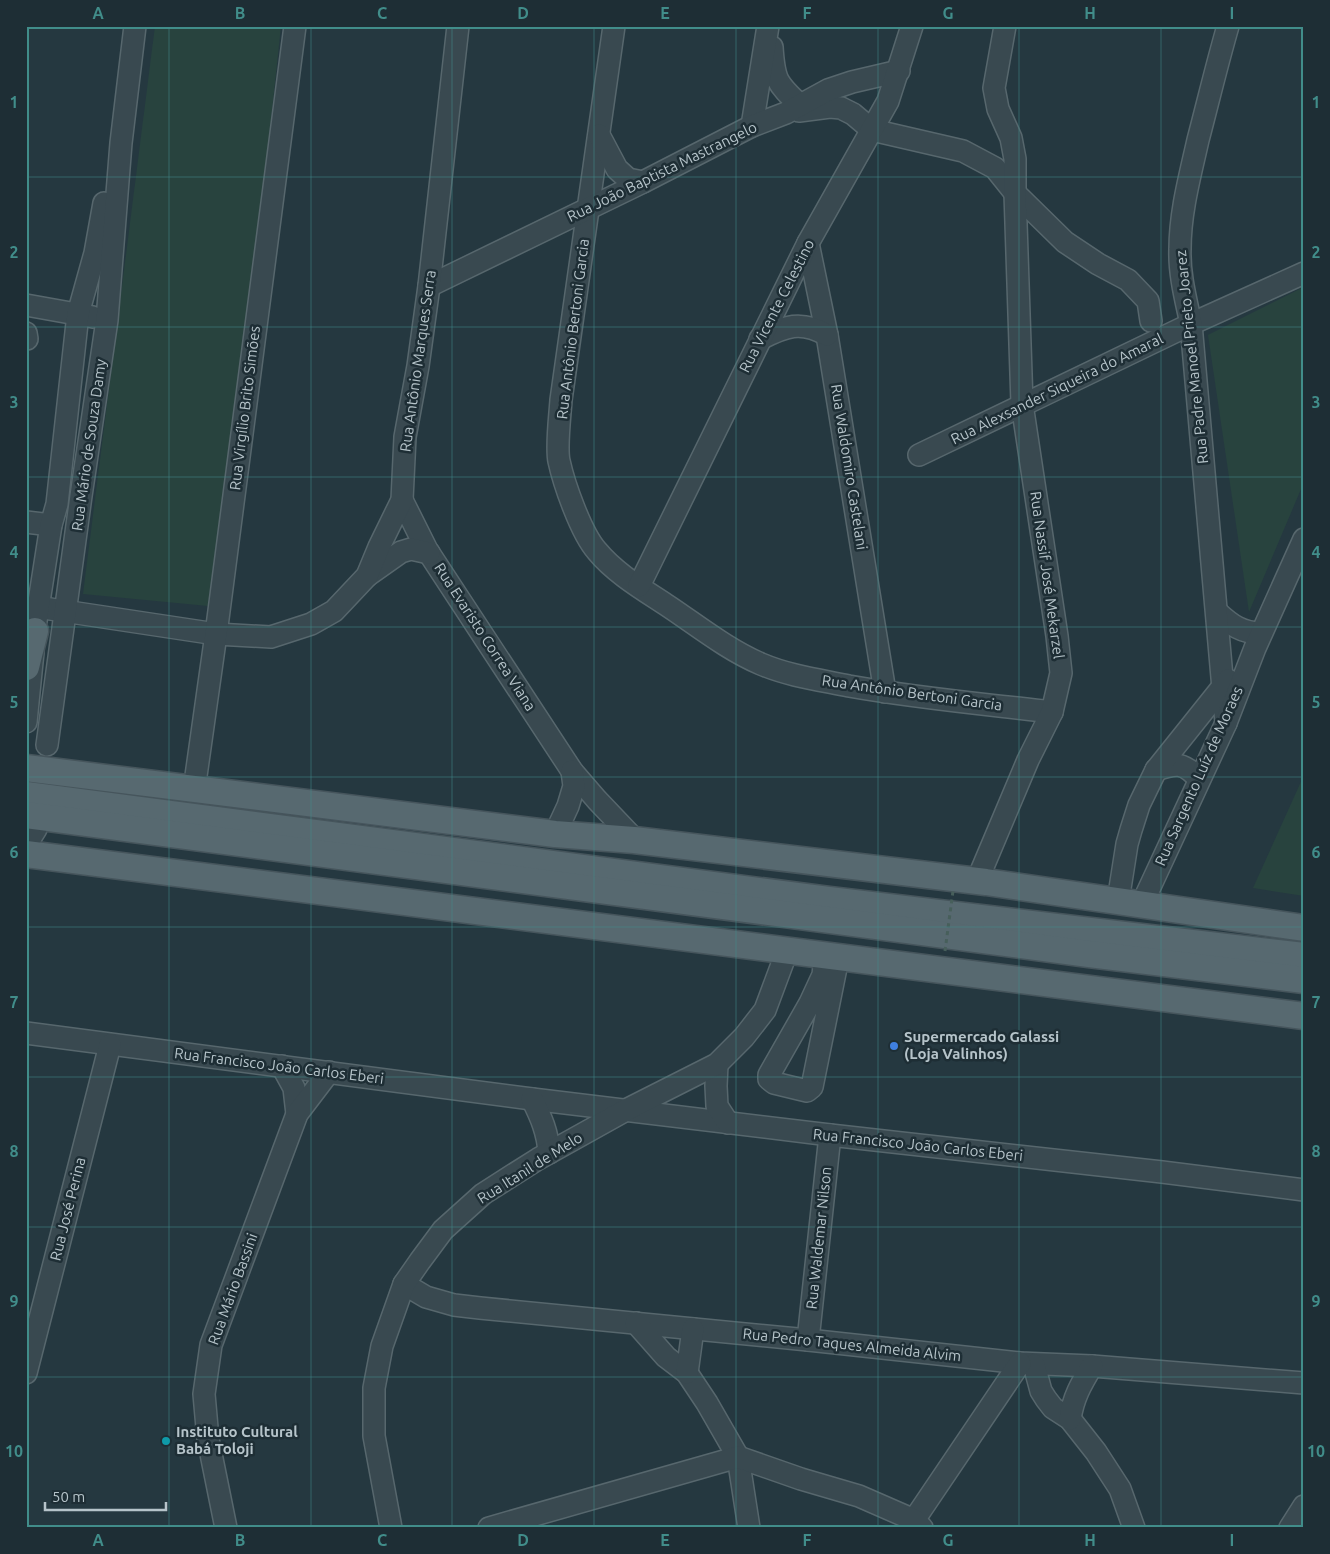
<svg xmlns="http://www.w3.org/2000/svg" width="1330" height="1554" font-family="Ubuntu,sans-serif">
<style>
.green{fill:#28433e}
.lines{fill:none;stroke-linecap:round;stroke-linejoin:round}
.minor-casing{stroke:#57676d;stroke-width:24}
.major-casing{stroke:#46555c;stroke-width:29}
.minor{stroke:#394950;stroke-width:21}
.major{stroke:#576970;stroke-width:26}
.path-bridge{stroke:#475f5b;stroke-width:3;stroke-dasharray:4 4;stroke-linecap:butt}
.grid{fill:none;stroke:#418d8a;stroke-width:1;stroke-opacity:0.55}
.shop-dot{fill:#3f7fe0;stroke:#1e2e35;stroke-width:2}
.culture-dot{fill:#0f9aa8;stroke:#1e2e35;stroke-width:2}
.labels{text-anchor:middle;stroke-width:5;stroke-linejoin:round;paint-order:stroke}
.street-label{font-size:15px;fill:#b6c4ca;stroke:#1e2e35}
.poi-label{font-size:15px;font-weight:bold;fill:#b6c4ca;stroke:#1e2e35;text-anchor:start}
.neatline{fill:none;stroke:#418d8a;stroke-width:2}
.grid-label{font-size:16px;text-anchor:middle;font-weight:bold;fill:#418d8a}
</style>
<rect width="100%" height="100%" fill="#253840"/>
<g class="green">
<path d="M155 26H281L264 186 208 606 83 594Z"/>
<path d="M1304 287V482L1249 612 1208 335Z"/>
<path d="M1304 775V896L1253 888Z"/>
</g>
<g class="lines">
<g class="minor-casing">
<g id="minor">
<path d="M614 26 561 400C560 416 556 447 559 461 564 484 581 533 597 551 616 574 644 590 668 606 698 626 728 650 761 664 789 676 820 680 849 686 916 698 984 704 1052 712"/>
<path d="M772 47C774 79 776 83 800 105"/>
<path d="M799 111 830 107 841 108 853 114 872 130 963 151 995 168 1015 193 1065 242 1098 264 1128 280 1148 301 1151 321"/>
<path d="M752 126 768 26"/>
<path d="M599 135 617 169 628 179 643 182"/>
<path d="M808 243 827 335 885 692"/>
<path d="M429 286 643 182 752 126 786 113 828 90 852 82 899 71"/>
<path d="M26 305 93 317"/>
<path d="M26 333 27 339"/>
<path d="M760 339C785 326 801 320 827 335"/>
<path d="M919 455 1191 324 1304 273"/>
<path d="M402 500 427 550 572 771 597 800 636 841"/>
<path d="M26 522 51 525"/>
<path d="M367 576 401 552 411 549 429 553"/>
<path d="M639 586 808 243 888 101 912 26"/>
<path d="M37 607 216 634 271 637 311 624 334 611 367 576 379 547 402 500 405 437 418 366 429 286 458 26"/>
<path d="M1217 612C1231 625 1242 633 1261 633"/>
<path d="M36 621 51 525 57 504 78 314 95 253 104 203"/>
<path d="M26 722 33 652"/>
<path d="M1226 723 1191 324C1186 300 1179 274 1180 249 1180 212 1190 176 1198 140 1208 102 1217 64 1228 26"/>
<path d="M47 745 81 496 107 320 121 143 135 26"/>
<path d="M1156 770C1177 763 1183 762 1199 779"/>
<path d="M194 790 216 634 295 26"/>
<path d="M555 834 568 806 574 786 572 771"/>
<path d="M26 845 36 829"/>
<path d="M977 881 1028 760 1052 712 1061 673 1057 636 1022 404 1015 193V159L1011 138 998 109 994 88 1005 26"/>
<path d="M1118 901 1127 844 1131 830 1139 805 1156 770 1228 680"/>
<path d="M1142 904 1226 723 1255 648 1304 539"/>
<path d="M825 956 823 975 810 1003 769 1075V1079L774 1083 807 1091 812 1087 838 958"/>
<path d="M26 1033 532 1099 830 1135 1162 1172 1304 1190"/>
<path d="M717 1064 716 1086 717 1106 728 1123"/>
<path d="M282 1066 294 1088 297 1114"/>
<path d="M532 1099C541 1117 548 1133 549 1153"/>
<path d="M404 1284 426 1297 454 1305 480 1308 808 1340 1020 1363 1092 1366 1304 1383"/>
<path d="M636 1323 666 1357 687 1373 707 1403 738 1457 749 1528"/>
<path d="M808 1340 830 1135"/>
<path d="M1034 1365 1041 1391 1046 1399 1053 1408 1070 1419 1096 1452 1120 1489 1134 1528"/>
<path d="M26 1373 110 1045"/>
<path d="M687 1373 693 1329"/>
<path d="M1070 1419C1073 1398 1081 1384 1092 1366"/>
<path d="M914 1520 1020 1363"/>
<path d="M226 1528 208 1439 204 1394 211 1345 297 1114 329 1072"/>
<path d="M391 1528 374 1436V1388L382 1346 404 1284 420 1261 443 1230 483 1194 538 1159 626 1110 717 1064 744 1037 765 1010 787 951"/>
<path d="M489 1528 738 1457 801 1479 859 1496 914 1520 922 1528"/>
<path d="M1290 1528 1304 1506"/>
</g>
</g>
<g class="major-casing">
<g id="major">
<path d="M26 667 35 631"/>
<path d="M26 768 555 834 634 840 986 882 1304 928"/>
<path d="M26 795 829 900 1304 956"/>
<path d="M26 815 1089 954 1304 980"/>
<path d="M26 854 1304 1016"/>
</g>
</g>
<use href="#minor" class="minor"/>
<use href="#major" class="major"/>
<path class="path-bridge" d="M945 951 953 891"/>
</g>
<path class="grid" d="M169 26V1528M311 26V1528M452 26V1528M594 26V1528M736 26V1528M878 26V1528M1019 26V1528M1161 26V1528M26 177H1304M26 327H1304M26 477H1304M26 627H1304M26 777H1304M26 927H1304M26 1077H1304M26 1227H1304M26 1377H1304"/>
<circle class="shop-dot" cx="894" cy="1046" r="5"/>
<circle class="culture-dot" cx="166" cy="1441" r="5"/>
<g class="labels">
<g class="street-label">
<text transform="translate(662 172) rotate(-26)" y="5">Rua João Baptista Mastrangelo</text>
<text transform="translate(777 306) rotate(-63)" y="5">Rua Vicente Celestino</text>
<text transform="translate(573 329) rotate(-83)" y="5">Rua Antônio Bertoni Garcia</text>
<text transform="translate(1192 357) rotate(-96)" y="5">Rua Padre Manoel Prieto Joarez</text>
<text transform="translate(418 361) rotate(-82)" y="5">Rua Antônio Marques Serra</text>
<text transform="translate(1057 389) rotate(-26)" y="5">Rua Alexsander Siqueira do Amaral</text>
<text transform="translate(245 408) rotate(-83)" y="5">Rua Virgílio Brito Simões</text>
<text transform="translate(89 445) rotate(-82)" y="5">Rua Mário de Souza Damy</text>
<text transform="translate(849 467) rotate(81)" y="5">Rua Waldomiro Castelani</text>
<text transform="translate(1047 575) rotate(82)" y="5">Rua Nassif José Mekarzel</text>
<text transform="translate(485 637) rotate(57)" y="5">Rua Evaristo Correa Viana</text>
<text transform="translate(912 693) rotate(8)" y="5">Rua Antônio Bertoni Garcia</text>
<text transform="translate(1199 776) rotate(-66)" y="5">Rua Sargento Luíz de Moraes</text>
<text transform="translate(279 1066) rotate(7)" y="5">Rua Francisco João Carlos Eberi</text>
<text transform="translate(918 1145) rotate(6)" y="5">Rua Francisco João Carlos Eberi</text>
<text transform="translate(530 1168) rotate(-32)" y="5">Rua Itanil de Melo</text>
<text transform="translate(68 1209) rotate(-76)" y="5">Rua José Perina</text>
<text transform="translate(819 1238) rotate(-84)" y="5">Rua Waldemar Nilson</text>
<text transform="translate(233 1289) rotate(-70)" y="5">Rua Mário Bassini</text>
<text transform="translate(852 1345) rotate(6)" y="5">Rua Pedro Taques Almeida Alvim</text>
</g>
<g class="poi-label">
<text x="904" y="1042">Supermercado Galassi<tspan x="904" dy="17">(Loja Valinhos)</tspan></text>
<text x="176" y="1437">Instituto Cultural<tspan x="176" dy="17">Babá Toloji</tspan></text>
</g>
</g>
<rect width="1330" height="1554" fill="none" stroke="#1e2e35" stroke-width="55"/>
<path d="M45 1502v8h121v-8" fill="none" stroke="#b6c4ca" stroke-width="2.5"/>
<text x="52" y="1502" font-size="15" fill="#b6c4ca" stroke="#1e2e35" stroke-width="4" paint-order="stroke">50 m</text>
<rect x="28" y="28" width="1274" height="1498" class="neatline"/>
<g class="grid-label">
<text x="98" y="19">A</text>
<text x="240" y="19">B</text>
<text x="382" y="19">C</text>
<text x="523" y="19">D</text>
<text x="665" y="19">E</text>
<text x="807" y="19">F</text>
<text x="948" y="19">G</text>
<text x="1090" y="19">H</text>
<text x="1232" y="19">I</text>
<text x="14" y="108">1</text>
<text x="1316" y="108">1</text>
<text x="14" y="258">2</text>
<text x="1316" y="258">2</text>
<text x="14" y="408">3</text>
<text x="1316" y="408">3</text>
<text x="14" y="558">4</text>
<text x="1316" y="558">4</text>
<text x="14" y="708">5</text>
<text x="1316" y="708">5</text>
<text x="14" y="858">6</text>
<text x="1316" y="858">6</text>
<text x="14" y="1008">7</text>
<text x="1316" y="1008">7</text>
<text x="14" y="1157">8</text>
<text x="1316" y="1157">8</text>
<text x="14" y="1307">9</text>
<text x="1316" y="1307">9</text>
<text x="14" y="1457">10</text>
<text x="1316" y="1457">10</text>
<text x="98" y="1546">A</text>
<text x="240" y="1546">B</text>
<text x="382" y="1546">C</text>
<text x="523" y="1546">D</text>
<text x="665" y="1546">E</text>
<text x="807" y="1546">F</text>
<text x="948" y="1546">G</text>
<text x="1090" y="1546">H</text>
<text x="1232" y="1546">I</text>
</g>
</svg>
